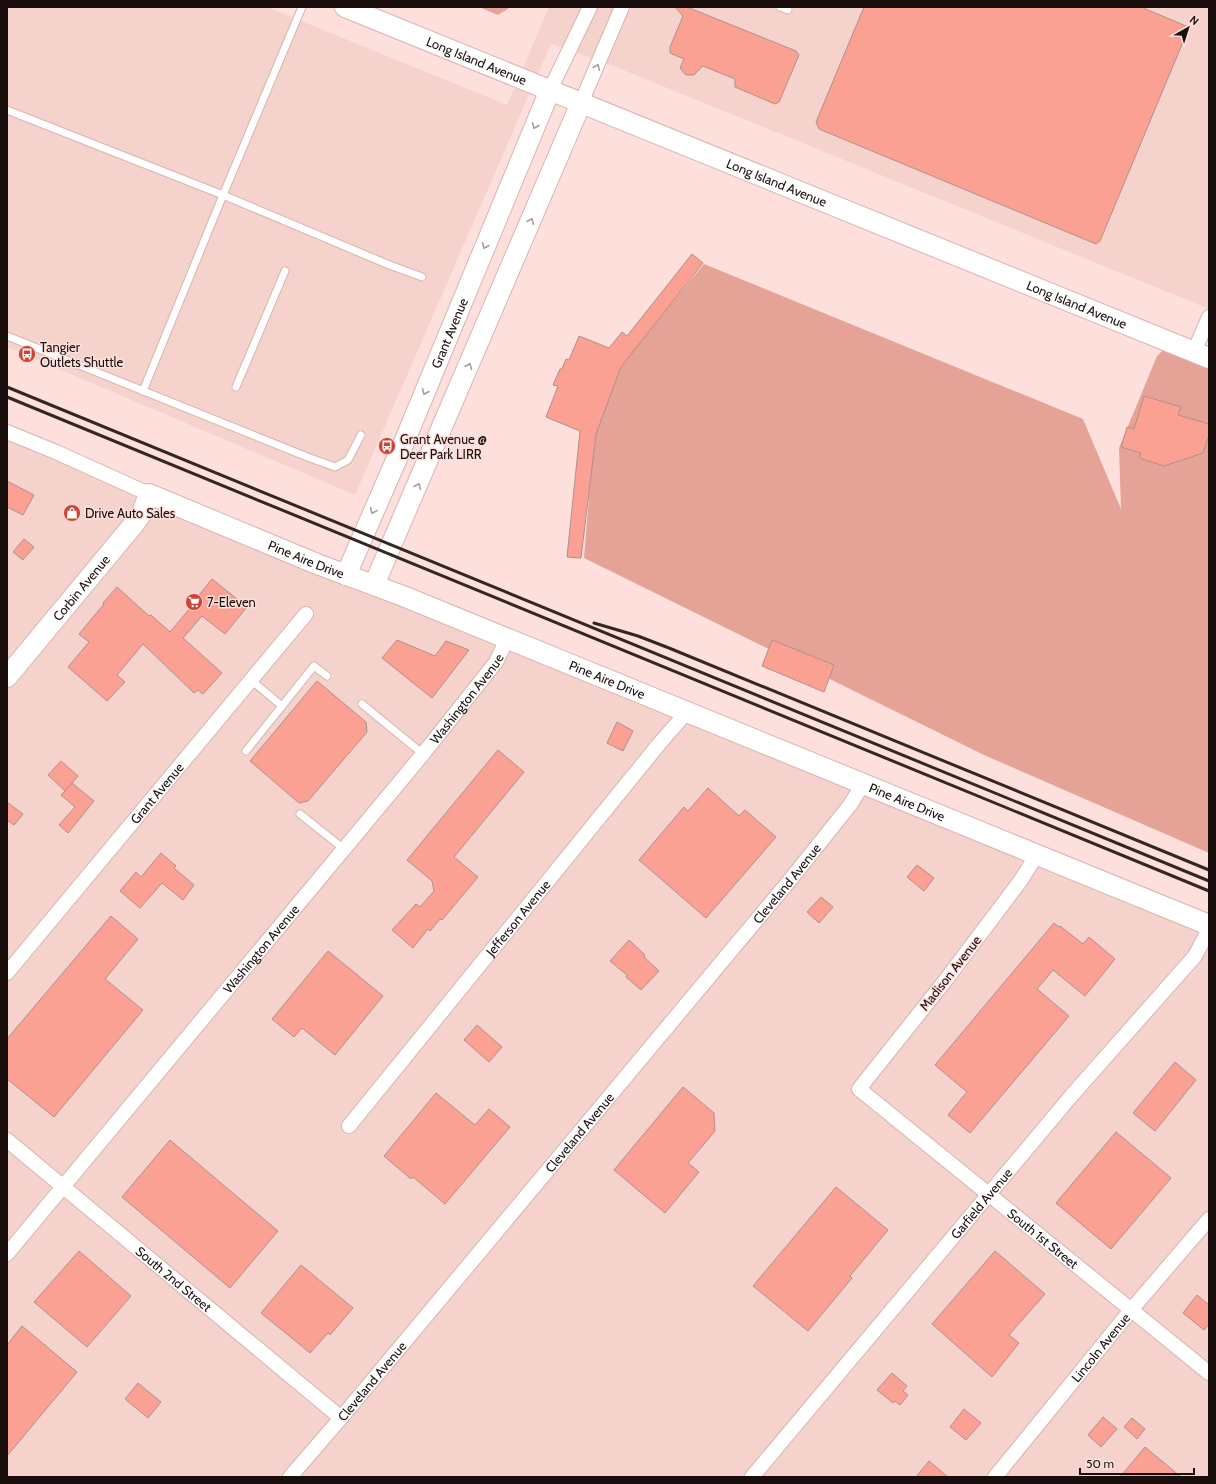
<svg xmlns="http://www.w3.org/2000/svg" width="1216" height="1484" font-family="Cabin,sans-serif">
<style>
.built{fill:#f6d2cc}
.green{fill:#e5a297}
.building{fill:#faa194;stroke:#b18f8a}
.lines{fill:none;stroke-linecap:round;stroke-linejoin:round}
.lane-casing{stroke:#d8b4af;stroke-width:9}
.street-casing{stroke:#d8b4af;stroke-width:16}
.secondary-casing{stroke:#d8b4af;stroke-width:22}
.lane{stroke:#fff;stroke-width:7}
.street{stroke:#fff;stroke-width:14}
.secondary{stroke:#fff;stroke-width:20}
.rail{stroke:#342624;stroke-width:3}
.oneway{stroke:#a49f9e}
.labels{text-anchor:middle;stroke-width:3;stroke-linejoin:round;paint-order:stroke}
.street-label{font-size:13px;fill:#1b0f0d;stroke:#fde0db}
.poi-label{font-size:13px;fill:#1b0f0d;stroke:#fde0db;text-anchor:start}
</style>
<rect width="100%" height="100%" fill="#fde0db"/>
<g class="built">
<path d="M7 7H267L507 105 549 7H1209V309L611 65 551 44 355 495 7 347Z"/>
<path d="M7 432 1209 925V1477H7Z"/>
</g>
<g class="green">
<path d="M479 7H511L498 15Z"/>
<path d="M704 264 1083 419 1121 509 1119 448 1157 356 1163 350H1170L1209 365V853L984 755 584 558 595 424 621 364Z"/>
</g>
<g class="building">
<path d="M675 7H687L796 51 799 55 779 102 775 104 735 87V79L703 66 694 75H687L685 74 680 68 684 59 670 53V47L683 16Z"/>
<path d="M864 7H1141L1186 26 1188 30 1100 241 1096 244 819 129 816 122Z"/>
<path d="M692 254 703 263 621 367 596 434 581 558 567 557 580 431 546 417 558 386 553 385 560 369H562L566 359 569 360 579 336 609 348 622 332 627 336Z"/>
<path d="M1144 396 1181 407 1178 415 1209 424V435L1203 453 1164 466 1139 458 1141 453 1121 447 1127 427 1134 429Z"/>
<path d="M7 481 34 495 23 515 7 507Z"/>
<path d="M24 539 34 547 23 560 13 552Z"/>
<path d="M212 579 247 607 225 634 202 616 183 638 222 673 203 694 198 690 194 693 143 644 117 675 125 682 107 701 68 667 89 642 79 634 104 604 103 603 117 587 149 616 151 615 170 632 191 607 190 606Z"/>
<path d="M397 640 435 656 446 641 469 650 432 698 382 658Z"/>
<path d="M772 640 834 665 824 692 762 666Z"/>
<path d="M317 681 366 722 367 732 308 801 299 803 250 761Z"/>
<path d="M617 722 633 731 623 751 607 743Z"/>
<path d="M498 750 524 772 454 857 478 877 442 920 440 919 430 931 428 929 413 948 392 930 416 904 420 907 434 891 432 881 407 860Z"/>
<path d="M61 761 78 776 65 791 48 775Z"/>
<path d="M72 783 94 801 68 833 59 825 75 807 61 795Z"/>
<path d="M708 788 739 816 745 810 776 837 706 918 639 860 684 807 688 811Z"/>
<path d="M7 802 23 814 14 825 7 820Z"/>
<path d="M161 853 176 866 174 868 194 885 183 900 162 883 140 908 120 891 136 872 141 877Z"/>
<path d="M917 865 934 878 924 891 907 877Z"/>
<path d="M821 897 833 907 819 923 807 912Z"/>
<path d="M111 916 138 939 105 979 143 1010 54 1117 7 1079V1039Z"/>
<path d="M1054 923 1059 927 1060 926 1083 944 1089 937 1115 959 1085 996 1053 970 1037 989 1069 1016 970 1133 948 1115 967 1092 935 1065Z"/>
<path d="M629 940 645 955 644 957 659 971 641 990 626 977 627 975 610 961Z"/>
<path d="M328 951 383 996 335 1055 302 1028 294 1037 272 1019Z"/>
<path d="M477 1025 502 1047 489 1062 464 1040Z"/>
<path d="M1175 1062 1196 1080 1155 1131 1133 1113Z"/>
<path d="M683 1087 714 1113 715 1131 688 1163 699 1172 665 1213 614 1170Z"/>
<path d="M436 1093 475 1125 489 1109 510 1127 445 1204 413 1177 411 1179 384 1156Z"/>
<path d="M1116 1132 1171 1178 1111 1249 1056 1203Z"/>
<path d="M170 1140 278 1231 230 1288 122 1197Z"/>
<path d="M836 1187 888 1230 850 1276 852 1278 808 1331 753 1286Z"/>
<path d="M79 1251 131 1296 87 1347 34 1302Z"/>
<path d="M995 1251 1045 1294 1009 1335 1019 1343 992 1377 932 1324Z"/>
<path d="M301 1265 353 1308 330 1335 328 1333 310 1353 261 1313Z"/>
<path d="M1197 1295 1209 1305V1324L1204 1330 1183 1313Z"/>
<path d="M22 1326 77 1372 7 1456V1345Z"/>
<path d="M892 1373 907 1386 903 1391 908 1395 900 1405 895 1401 893 1403 877 1390Z"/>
<path d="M138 1383 161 1402 148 1418 125 1399Z"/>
<path d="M964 1409 981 1423 966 1440 950 1427Z"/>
<path d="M1103 1417 1117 1429 1101 1447 1088 1435Z"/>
<path d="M1132 1418 1145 1429 1137 1439 1124 1427Z"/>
<path d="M1145 1447 1181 1477H1120Z"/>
<path d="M929 1461 948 1477H916Z"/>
</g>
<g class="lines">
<g class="lane-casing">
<g id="lane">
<path d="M780 7 788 10"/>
<path d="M7 110 223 195 387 264 422 277"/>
<path d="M7 336 310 458 335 467 348 460 361 435"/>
<path d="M236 387 285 271"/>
<path d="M143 391 223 195 302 7"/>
<path d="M251 680 282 706 314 666 327 676"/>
<path d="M362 704 423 754"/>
<path d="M246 751 282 706"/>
<path d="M300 814 344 849"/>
</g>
</g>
<g class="street-casing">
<g id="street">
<path d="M550 90 590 7"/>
<path d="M581 103 622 7"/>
<path d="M1194 352 1209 317"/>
<path d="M7 432 56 452 149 494"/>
<path id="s1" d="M1035 853 1031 864 1021 880 945 981 859 1089 1209 1373"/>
<path id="s2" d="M7 973 306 614"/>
<path id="s3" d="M349 1126 659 744 687 712"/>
<path id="s4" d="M7 1140 341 1418"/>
<path id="s5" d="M7 1254 423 754 496 662 507 639"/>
<path id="s6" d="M290 1477 341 1418 790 880 850 805 863 784"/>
<path id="s7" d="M752 1477 1072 1095 1195 956 1209 929"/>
<path id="s8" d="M995 1477 1131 1310 1209 1219"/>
</g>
</g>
<g class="secondary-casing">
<g id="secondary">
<path id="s9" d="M345 7 1209 358"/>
<path id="s10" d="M346 575 405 440 550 90"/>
<path d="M374 585 581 103"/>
<path id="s11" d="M7 677 134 524 142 513 149 494 317 564 403 596 1209 925"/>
</g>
</g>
<use href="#lane" class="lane"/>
<use href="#street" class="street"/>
<use href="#secondary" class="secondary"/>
<g class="rail">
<path d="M7 387 1209 881"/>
<path d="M7 397 1209 891"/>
<path d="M594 623 638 636 669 648 1209 870"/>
</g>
</g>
<defs><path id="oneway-chevron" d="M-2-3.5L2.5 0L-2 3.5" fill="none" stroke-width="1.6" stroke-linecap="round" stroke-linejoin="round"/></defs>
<g class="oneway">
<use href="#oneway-chevron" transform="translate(597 67) rotate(-67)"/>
<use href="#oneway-chevron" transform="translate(535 126) rotate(113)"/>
<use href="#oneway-chevron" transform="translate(531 221) rotate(-67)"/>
<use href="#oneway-chevron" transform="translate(485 246) rotate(113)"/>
<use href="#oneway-chevron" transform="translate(469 366) rotate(-67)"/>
<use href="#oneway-chevron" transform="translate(425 392) rotate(113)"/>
<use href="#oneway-chevron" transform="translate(418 486) rotate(-67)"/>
<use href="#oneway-chevron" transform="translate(373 511) rotate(114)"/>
</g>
<defs>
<g id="bus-disc" transform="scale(0.9)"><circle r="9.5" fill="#cf4236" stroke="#fde0db"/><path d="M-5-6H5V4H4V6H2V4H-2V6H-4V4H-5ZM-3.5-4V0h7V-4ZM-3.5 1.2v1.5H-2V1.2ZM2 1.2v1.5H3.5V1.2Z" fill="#fff"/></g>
<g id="shop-disc" transform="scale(0.9)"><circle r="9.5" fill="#cf4236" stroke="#fde0db"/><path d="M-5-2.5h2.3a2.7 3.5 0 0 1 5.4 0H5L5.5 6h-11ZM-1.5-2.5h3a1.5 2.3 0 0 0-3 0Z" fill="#fff"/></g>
<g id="supermarket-disc" transform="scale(0.9)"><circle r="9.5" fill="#cf4236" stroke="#fde0db"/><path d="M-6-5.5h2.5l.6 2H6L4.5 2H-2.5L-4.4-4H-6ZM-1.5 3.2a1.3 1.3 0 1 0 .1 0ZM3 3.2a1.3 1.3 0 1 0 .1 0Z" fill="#fff"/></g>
</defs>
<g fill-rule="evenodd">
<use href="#bus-disc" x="27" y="354"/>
<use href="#bus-disc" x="387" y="446"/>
<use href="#shop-disc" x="72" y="513"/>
<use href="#supermarket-disc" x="194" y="602"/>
</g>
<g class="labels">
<g class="street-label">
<text dy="5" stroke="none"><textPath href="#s9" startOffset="142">Long Island Avenue</textPath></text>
<text dy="5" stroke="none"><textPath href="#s9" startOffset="466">Long Island Avenue</textPath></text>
<text dy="5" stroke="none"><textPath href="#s9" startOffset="790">Long Island Avenue</textPath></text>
<text dy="5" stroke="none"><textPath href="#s10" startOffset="263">Grant Avenue</textPath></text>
<text dy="5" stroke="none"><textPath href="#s11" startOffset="403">Pine Aire Drive</textPath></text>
<text dy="5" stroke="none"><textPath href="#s11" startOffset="116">Corbin Avenue</textPath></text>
<text dy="5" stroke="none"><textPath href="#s11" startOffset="727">Pine Aire Drive</textPath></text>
<text dy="5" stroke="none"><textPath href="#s5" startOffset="721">Washington Avenue</textPath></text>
<text dy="5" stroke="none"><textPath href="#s2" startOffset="234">Grant Avenue</textPath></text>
<text dy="5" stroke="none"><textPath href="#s11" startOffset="1051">Pine Aire Drive</textPath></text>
<text dy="5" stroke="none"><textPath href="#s6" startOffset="774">Cleveland Avenue</textPath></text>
<text dy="5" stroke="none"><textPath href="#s3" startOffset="268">Jefferson Avenue</textPath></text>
<text dy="5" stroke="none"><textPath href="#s5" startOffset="397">Washington Avenue</textPath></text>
<text transform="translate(950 973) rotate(-52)" y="5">Madison Avenue</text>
<text dy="5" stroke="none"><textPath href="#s6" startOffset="450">Cleveland Avenue</textPath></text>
<text dy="5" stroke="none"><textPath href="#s7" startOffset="357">Garfield Avenue</textPath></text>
<text dy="5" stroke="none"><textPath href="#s1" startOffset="532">South 1st Street</textPath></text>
<text dy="5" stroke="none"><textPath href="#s4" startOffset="217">South 2nd Street</textPath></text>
<text dy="5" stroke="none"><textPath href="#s8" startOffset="167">Lincoln Avenue</textPath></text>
<text dy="5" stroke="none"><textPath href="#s6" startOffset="126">Cleveland Avenue</textPath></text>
</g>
<g class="poi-label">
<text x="40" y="352">Tangier<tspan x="40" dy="15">Outlets Shuttle</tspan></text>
<text x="400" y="444">Grant Avenue @<tspan x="400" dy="15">Deer Park LIRR</tspan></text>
<text x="85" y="518">Drive Auto Sales</text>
<text x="207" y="607">7-Eleven</text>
</g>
</g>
<rect width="1216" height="1484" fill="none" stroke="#1b0f0d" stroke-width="16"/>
<g transform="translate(1188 28) rotate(39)" stroke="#fde0db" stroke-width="3" paint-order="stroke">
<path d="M0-3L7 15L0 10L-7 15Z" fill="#1b0f0d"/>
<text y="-6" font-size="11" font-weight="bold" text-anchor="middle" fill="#1b0f0d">N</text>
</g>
<path d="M1080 1468v6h114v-6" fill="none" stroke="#1b0f0d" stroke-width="2"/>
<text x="1086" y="1468" font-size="12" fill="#1b0f0d" stroke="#fde0db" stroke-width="3" paint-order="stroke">50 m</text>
</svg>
